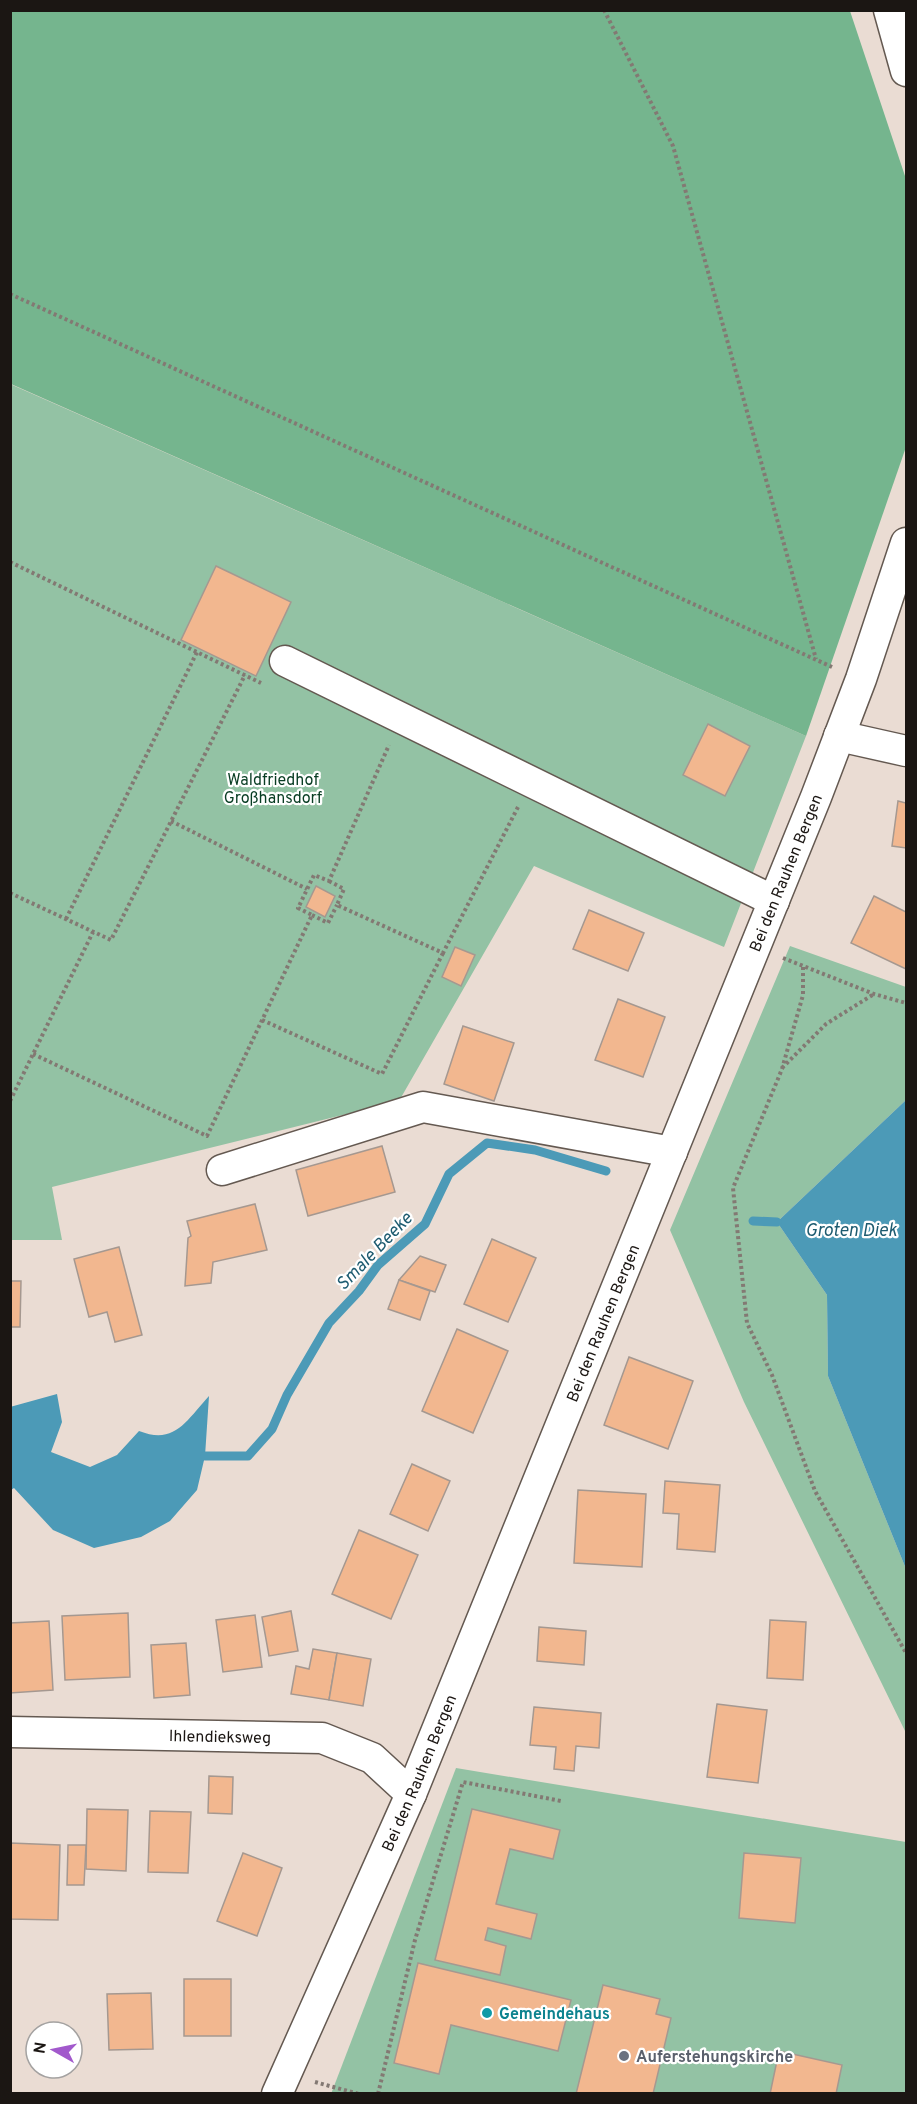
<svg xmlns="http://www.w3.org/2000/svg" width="917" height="2104" font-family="Overpass,sans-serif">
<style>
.green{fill:#93c2a4}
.forest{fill:#75b58e}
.water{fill:#4c9ab7}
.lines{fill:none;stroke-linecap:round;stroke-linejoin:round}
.stream{stroke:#4c9ab7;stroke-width:9}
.building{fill:#f2b78f;stroke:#a59890;stroke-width:1.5}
.minor-casing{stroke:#645951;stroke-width:33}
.path{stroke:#837973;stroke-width:4;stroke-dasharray:3 3;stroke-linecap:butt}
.minor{stroke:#fff;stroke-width:30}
.culture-dot{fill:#0f9aa8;stroke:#fff;stroke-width:2}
.worship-dot{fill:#6b7280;stroke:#fff;stroke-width:2}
.labels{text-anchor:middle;stroke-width:4.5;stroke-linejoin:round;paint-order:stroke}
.park-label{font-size:16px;fill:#083d23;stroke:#fff}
.street-label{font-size:16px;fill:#1b1613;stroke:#fff}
.culture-label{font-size:16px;font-weight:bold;fill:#0d838f;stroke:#fff;text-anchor:start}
.worship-label{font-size:16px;font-weight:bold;fill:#5b616d;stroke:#fff;text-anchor:start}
.water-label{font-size:18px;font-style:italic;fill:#1d5b70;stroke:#fff}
</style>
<rect width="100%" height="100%" fill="#eadcd3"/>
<g class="green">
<path d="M10 384 806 736 724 947 534 866 399 1101 52 1187 62 1240H11Z"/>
<path d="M790 946 906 987V1100L777 1222 827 1295 828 1376 906 1569V1733L744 1402 670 1230Z"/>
<path d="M456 1768 906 1842V2093L331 2094Z"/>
</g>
<path class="forest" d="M11 10 850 11 906 179V447L806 736 11 384Z"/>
<g class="water">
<path d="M906 1100V1569L828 1376 827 1295 777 1222Z"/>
<path d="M57 1394 62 1422 51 1452 90 1467 117 1455 139 1431C175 1445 186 1421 209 1396L205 1456 197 1490 170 1521 141 1537 94 1548 53 1530 14 1488 11 1490 10 1407Z"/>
</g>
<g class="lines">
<g class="stream">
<path d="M753 1221 777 1222"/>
<path d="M205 1456H248L272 1429 287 1395 329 1323 359 1291 378 1265 425 1224 449 1174 487 1143 535 1150 606 1171"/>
</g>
</g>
<g class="building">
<path d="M216 566 291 602 256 676 181 640Z"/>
<path d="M708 724 750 746 725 796 683 775Z"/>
<path d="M898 801 906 803V848L892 846Z"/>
<path d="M316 886 335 896 325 917 306 907Z"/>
<path d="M874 896 906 912V969L851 943Z"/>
<path d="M589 910 644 933 628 971 573 949Z"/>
<path d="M455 947 475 955 461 986 442 977Z"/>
<path d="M618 999 665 1017 643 1077 595 1060Z"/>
<path d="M463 1026 514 1043 494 1101 444 1084Z"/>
<path d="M382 1146 395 1192 308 1216 296 1170Z"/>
<path d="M255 1204 267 1250 213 1262 211 1283 185 1286 188 1238 191 1236 187 1221Z"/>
<path d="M492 1239 536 1258 508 1322 464 1304Z"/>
<path d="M119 1247 142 1335 115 1342 107 1312 89 1317 74 1259Z"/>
<path d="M420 1256 446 1265 435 1292 399 1280Z"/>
<path d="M399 1280 430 1291 420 1320 388 1309Z"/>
<path d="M10 1281H21L20 1327H10Z"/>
<path d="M457 1329 508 1351 473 1433 422 1411Z"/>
<path d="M629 1357 693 1381 668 1449 604 1425Z"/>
<path d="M412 1464 450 1481 428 1531 390 1514Z"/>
<path d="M665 1481 720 1485 715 1552 677 1549 679 1514 663 1513Z"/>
<path d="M578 1490 646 1494 642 1567 574 1563Z"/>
<path d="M359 1530 418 1555 391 1619 332 1594Z"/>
<path d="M291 1611 298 1651 269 1656 262 1617Z"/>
<path d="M128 1613 130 1677 65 1680 62 1616Z"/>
<path d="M255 1615 262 1667 223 1672 216 1620Z"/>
<path d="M770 1620 806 1622 803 1680 767 1678Z"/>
<path d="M49 1621 53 1690 10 1693V1623Z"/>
<path d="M539 1627 586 1631 584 1665 537 1661Z"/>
<path d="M186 1643 190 1695 154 1698 151 1645Z"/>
<path d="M313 1649 337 1653 329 1700 291 1694 296 1666 309 1669Z"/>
<path d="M337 1653 371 1659 363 1706 329 1700Z"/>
<path d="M717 1704 767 1710 758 1783 707 1777Z"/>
<path d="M534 1707 601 1713 599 1748 576 1746 574 1771 554 1769 556 1747 530 1745Z"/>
<path d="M209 1776 233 1777 232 1814 208 1813Z"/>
<path d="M87 1809 128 1810 126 1871 86 1869Z"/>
<path d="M472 1809 560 1830 553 1859 510 1849 496 1904 537 1914 531 1939 488 1928 485 1940 506 1946 500 1975 435 1960Z"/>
<path d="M150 1811 191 1812 188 1873 148 1872Z"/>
<path d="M10 1843 60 1845 58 1920 10 1919Z"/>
<path d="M68 1845H86L84 1885H67Z"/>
<path d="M243 1853 282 1868 257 1936 217 1921Z"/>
<path d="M744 1853 801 1858 795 1923 739 1918Z"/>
<path d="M418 1963 571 2000 558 2051 451 2025 439 2074 394 2063Z"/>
<rect x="184" y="1979" width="47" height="57"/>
<path d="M603 1985 660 1999 656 2014 671 2018 653 2094H576Z"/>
<path d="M151 1993 153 2049 109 2050 107 1994Z"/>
<path d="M779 2051 842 2065 836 2094H770Z"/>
</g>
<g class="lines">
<g class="minor-casing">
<g id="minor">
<path d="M889 10 906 71"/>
<path d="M285 661 774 901"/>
<path d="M839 736 906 751"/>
<path d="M222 1170 423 1107 672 1152"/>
<path id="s1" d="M10 1732 322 1738 372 1758 411 1794"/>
<path id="s2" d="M277 2094 411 1794 816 797 861 679 906 543"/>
</g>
</g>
<g class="path">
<path d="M604 10 673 146 816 659"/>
<path d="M10 294 832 667"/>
<path d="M10 562 261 683"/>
<path d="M171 821 307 889"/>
<path d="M329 881 344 889 337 905 443 953 518 807"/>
<path d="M10 893 111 940 245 675"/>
<path d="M312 915 328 923 337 905"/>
<path d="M66 919 197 652"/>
<path d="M783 958 874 994 906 1003"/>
<path d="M803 967V995L782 1069 733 1188 747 1323 772 1375 815 1491 906 1653"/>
<path d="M262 1020 382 1074 443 953"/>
<path d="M33 1054 207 1136 312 915 298 908 314 875 329 881 389 745"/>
<path d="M782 1068 826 1024 874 994"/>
<path d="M10 1101 93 932"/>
<path d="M315 2082 359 2094"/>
<path d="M378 2094 415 1940 463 1782 561 1801"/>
</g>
<use href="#minor" class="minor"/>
</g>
<circle class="culture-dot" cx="487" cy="2013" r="6"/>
<circle class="worship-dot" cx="624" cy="2056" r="6"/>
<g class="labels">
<g class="park-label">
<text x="273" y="785">Waldfriedhof<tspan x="273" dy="18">Großhansdorf</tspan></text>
</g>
<g class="street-label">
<text dy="6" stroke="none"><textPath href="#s2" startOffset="1323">Bei den Rauhen Bergen</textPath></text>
<text dy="6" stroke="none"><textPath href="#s2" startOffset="837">Bei den Rauhen Bergen</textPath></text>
<text dy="6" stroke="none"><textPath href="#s1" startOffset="210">Ihlendieksweg</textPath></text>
<text dy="6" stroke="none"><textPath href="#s2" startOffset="351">Bei den Rauhen Bergen</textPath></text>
</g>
<g class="culture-label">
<text x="499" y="2019">Gemeindehaus</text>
</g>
<g class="worship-label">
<text x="636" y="2062">Auferstehungskirche</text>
</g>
<g class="water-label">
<text x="851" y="1236">Groten Diek</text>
<text transform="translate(374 1251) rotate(-46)" y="6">Smale Beeke</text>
</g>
</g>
<rect width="917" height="2104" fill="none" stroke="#1b1613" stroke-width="24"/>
<g transform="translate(54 2050) rotate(279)"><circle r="28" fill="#ffffff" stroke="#a4a2a1" stroke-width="1.5"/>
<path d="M0-4.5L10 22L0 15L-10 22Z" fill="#a259cc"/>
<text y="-9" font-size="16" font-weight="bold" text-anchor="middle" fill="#1b1613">N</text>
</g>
</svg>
